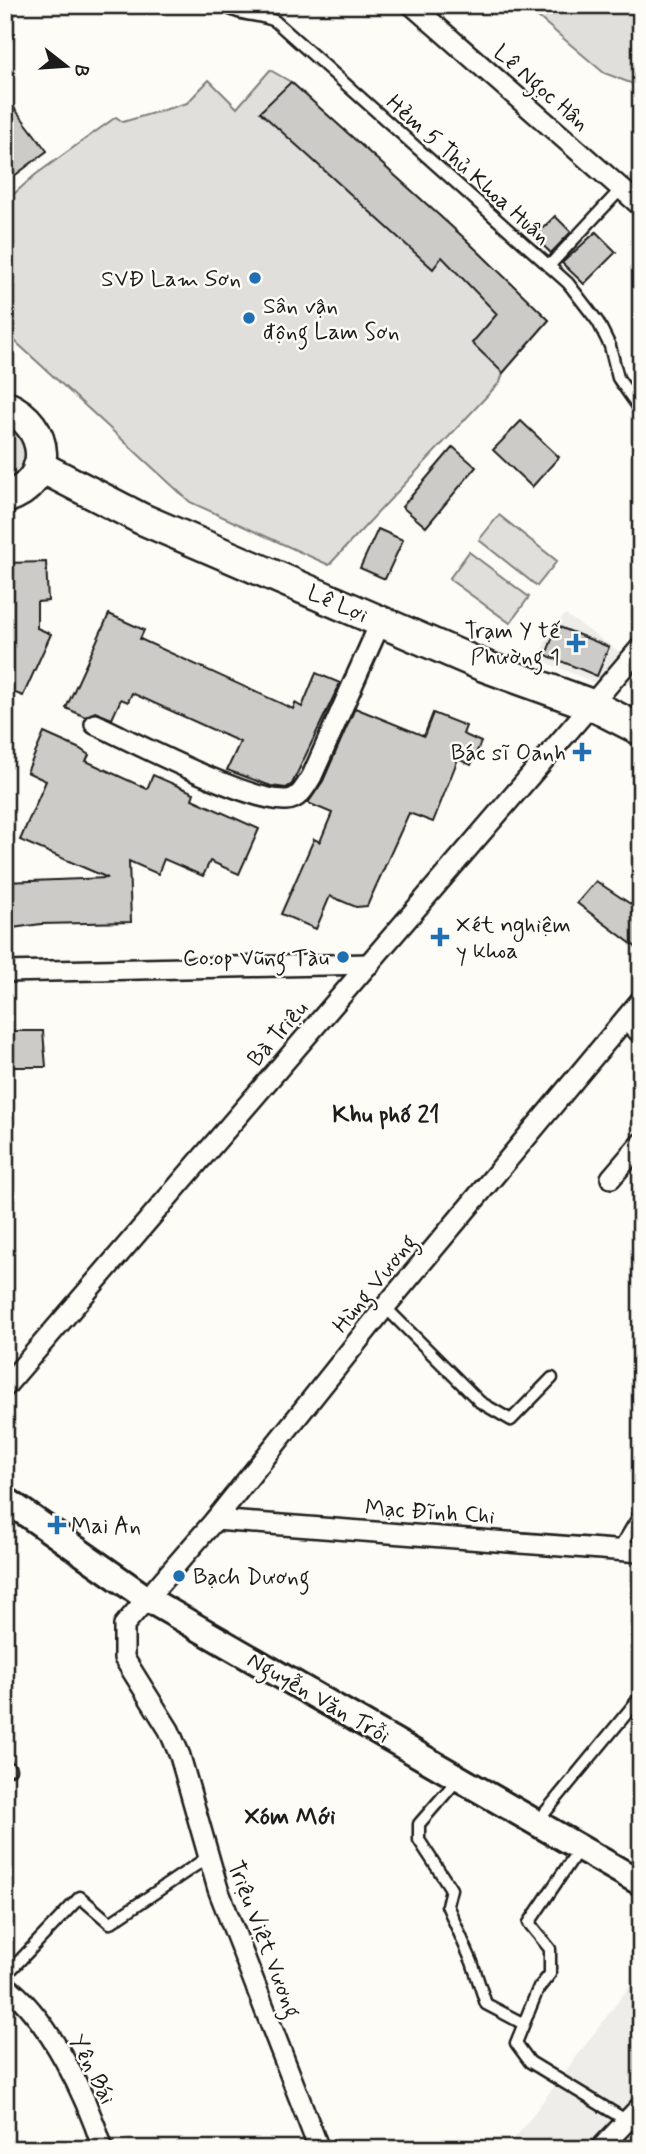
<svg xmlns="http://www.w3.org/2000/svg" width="646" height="2154" font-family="Mynerve,sans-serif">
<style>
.built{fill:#eeede9}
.green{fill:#e0dfdb;stroke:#7e7e7c;stroke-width:2}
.building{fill:#cccbc8;stroke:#1c1c1c;stroke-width:2}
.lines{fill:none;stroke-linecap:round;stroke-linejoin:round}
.service-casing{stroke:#1c1c1c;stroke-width:15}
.minor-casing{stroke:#1c1c1c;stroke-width:24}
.tertiary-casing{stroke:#1c1c1c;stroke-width:30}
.primary-casing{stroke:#1c1c1c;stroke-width:35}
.service{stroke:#fdfcf7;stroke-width:10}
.minor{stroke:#fdfcf7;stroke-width:19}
.tertiary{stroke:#fdfcf7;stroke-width:24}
.primary{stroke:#fdfcf7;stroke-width:30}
.poi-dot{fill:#1f6fb2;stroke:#fdfcf7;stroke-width:2.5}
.labels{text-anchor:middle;stroke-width:5;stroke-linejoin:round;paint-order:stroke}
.street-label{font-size:23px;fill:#1c1c1c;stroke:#fdfcf7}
.poi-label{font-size:23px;fill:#1c1c1c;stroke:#fdfcf7;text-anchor:end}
.neighbourhood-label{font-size:24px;font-weight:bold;fill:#1c1c1c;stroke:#fdfcf7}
</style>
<rect width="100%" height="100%" fill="#fdfcf7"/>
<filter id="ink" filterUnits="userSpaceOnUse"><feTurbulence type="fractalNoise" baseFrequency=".0143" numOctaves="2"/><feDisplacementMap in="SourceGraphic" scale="14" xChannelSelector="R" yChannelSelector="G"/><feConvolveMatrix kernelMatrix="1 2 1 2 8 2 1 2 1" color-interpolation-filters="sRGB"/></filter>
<g filter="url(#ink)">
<g class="built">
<path d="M565 614 621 653 602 679 593 682 538 659 549 634Z"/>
<path d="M641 1971V2149H507Z"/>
</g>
<g class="green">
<path d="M524 5H641V87L604 73Z"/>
<path d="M270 70 291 82 462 236 549 320 503 373 500 382 329 565 190 502 5 332V202L35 175 116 117 123 122 187 103 209 80 237 108Z"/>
<path d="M5 422C33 434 32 469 5 482Z"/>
<path d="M499 515 557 561 537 586 479 540Z"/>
<path d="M469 552 529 597 510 623 449 579Z"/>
</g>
<g class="building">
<path d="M291 82 462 236 549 320 503 373 472 343 497 314 442 257 433 269 260 112Z"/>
<path d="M5 96 47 151 5 183Z"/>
<path d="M555 216 571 232 551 253 534 237Z"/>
<path d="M596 232 616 252 584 284 562 263Z"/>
<path d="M521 421 559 457 532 487 493 450Z"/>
<path d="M453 447 476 467 426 527 402 507Z"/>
<path d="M378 529 403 540 385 579 360 568Z"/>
<path d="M46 562 48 601 37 602V628L51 634 23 696 5 689V563Z"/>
<path d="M109 614 144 630 140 639 293 709 295 703 302 707 316 673 340 683 292 784 286 788 271 786 227 770 240 742 132 693 128 702 121 699 112 719 95 712 85 717 66 708Z"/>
<path d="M557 626 609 647 597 676 546 655Z"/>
<path d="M355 708 424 736 433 713 466 726 463 734 481 742 471 765 458 759 433 822 409 813 367 906 356 907 330 896 316 929 281 914 314 839 320 842 332 813 308 803 323 781Z"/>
<path d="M44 733 80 749 89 755 86 761 147 789 153 775 194 793 192 799 259 829 239 874 210 861 203 876 164 859 158 874 129 861 131 922 41 924 5 929V882L108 878 20 840 46 781 27 772Z"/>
<path d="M596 881 641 911V951L577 903Z"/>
<path d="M5 1031H43L46 1067H5Z"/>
</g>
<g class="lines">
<g class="service-casing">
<g id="service">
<path d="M224 5C240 17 257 13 275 21L568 283 598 322 610 346 618 378 641 411"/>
<path d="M549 266 621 189"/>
<path d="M385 1307 480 1402 511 1420 552 1378"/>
<path d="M619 1549 641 1512"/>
<path d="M5 1764 10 1769"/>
<path d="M459 1778 419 1824V1840L451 1889 447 1905 472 1962 486 2004 522 2023"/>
<path d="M538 1821 641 1696"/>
<path d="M579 1849 529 1923 550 1949V1974L538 1989 516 2043 530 2062 629 2122"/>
<path d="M5 1976 80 1897 110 1923 208 1857"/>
</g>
</g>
<g class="minor-casing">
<g id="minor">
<path d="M412 5 641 206"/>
<path d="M95 724C134 742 248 802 286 800 299 800 306 786 312 776L381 621"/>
<path d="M5 972 370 964"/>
<path d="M626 1019 641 1034"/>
<path d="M611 1178 641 1143"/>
<path d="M5 1387 641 647"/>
<path d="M215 1520 641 1552"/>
<path d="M5 1985C50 2019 86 2096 103 2149"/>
<path d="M319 2149 218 1889 180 1756 169 1730 124 1658V1625L215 1520 385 1307 641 1000"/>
<path d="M600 2149 641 2106"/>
</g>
</g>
<g class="tertiary-casing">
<path id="tertiary" d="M5 1499 146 1598 641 1883"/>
</g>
<g class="primary-casing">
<g id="primary">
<path d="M5 406C50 425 56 482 5 498"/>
<path d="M39 466 142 519 484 666 592 705 641 730"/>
</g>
</g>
<use href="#service" class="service"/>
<use href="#minor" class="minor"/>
<use href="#tertiary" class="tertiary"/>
<use href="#primary" class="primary"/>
</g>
</g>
<g class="poi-dot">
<circle cx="255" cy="278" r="7"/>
<circle cx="249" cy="318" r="7"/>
<path d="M572.5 632.5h7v7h7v7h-7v7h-7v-7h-7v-7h7z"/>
<path d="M578.5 741.5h7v7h7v7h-7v7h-7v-7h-7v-7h7z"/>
<path d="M436.5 926.5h7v7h7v7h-7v7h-7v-7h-7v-7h7z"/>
<circle cx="343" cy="957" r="7"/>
<path d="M53.5 1514.5h7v7h7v7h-7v7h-7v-7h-7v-7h7z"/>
<circle cx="179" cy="1576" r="7"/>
</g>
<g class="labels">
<g class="street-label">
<text transform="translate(542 87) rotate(41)" y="8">Lê Ngọc Hân</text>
<text transform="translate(469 169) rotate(42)" y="8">Hẻm 5 Thủ Khoa Huân</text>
<text transform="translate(338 603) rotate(23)" y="8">Lê Lợi</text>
<text transform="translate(277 1033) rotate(-49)" y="8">Bà Triệu</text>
<text transform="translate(374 1283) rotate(-51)" y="8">Hùng Vương</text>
<text transform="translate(430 1511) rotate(4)" y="8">Mạc Đĩnh Chi</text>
<text transform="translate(319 1697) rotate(30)" y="8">Nguyễn Văn Trỗi</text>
<text transform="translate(265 1939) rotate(69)" y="8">Triệu Việt Vương</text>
<text transform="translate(93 2069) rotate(63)" y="8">Yên Bái</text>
</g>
<g class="poi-label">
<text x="241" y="286">SVĐ Lam Sơn</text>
<text x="263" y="313" text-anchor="start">Sân vận<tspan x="263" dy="26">động Lam Sơn</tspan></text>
<text x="560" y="638">Trạm Y tế<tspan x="560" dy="26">Phường 1</tspan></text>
<text x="566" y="760">Bác sĩ Oanh</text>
<text x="456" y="932" text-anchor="start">Xét nghiệm<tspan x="456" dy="26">y khoa</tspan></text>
<text x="329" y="965">Co.op Vũng Tàu</text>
<text x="71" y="1533" text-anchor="start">Mai An</text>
<text x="193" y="1584" text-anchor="start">Bạch Dương</text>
</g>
<g class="neighbourhood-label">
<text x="386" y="1122">Khu phố 21</text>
<text x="290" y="1824">Xóm Mới</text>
</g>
</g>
<rect width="646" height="2154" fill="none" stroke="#fdfcf7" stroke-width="28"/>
<rect x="14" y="14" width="618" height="2126" fill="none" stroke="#1c1c1c" stroke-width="2.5" filter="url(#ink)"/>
<g transform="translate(66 66) rotate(107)" stroke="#fdfcf7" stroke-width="5" paint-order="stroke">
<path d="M0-5L12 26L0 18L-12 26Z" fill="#1c1c1c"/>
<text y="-10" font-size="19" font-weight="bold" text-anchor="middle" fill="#1c1c1c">B</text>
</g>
</svg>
